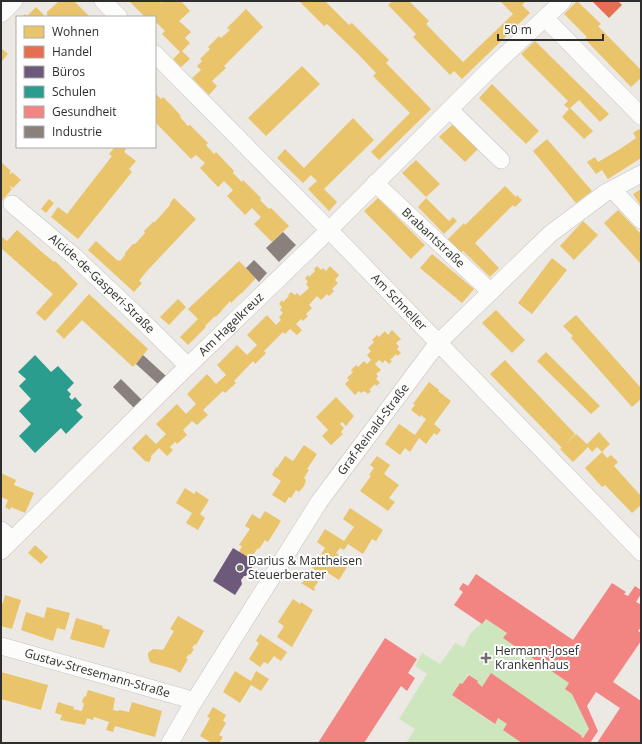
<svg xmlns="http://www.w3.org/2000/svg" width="642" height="744" font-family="'Open Sans',sans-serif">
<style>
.green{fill:#cee6be}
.homes{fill:#e9c46a}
.shops{fill:#e76f51}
.offices{fill:#6d597a}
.schools{fill:#2a9d8f}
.health{fill:#f28482}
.industry{fill:#8a817c}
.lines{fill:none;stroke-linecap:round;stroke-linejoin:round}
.minor-casing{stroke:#c5c4c5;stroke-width:18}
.minor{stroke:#fcfcfb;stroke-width:17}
.poi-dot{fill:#706f6e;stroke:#fff;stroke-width:1.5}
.labels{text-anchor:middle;stroke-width:4;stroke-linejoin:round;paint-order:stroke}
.street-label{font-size:12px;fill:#2e2e2e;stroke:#fff}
.poi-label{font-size:12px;fill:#2e2e2e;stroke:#fff;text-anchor:start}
</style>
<rect width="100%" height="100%" fill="#ece8e4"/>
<path class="green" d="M486 619 507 633 504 638 569 683 565 689 572 694 589 729 583 738 581 737 582 736 491 674 482 687 477 682V680L467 673 468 675 462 684 458 682 459 684 452 695 494 724 498 718 507 724 522 743H406L415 729 399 719 427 674 415 666 422 653 440 664 455 643 464 647C467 641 469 634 474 630 478 625 482 625 486 619Z"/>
<g class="homes">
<path d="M59 1H74L90 17H50L47 15V12Z"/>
<path d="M129 1H160L161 3 163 1H181L190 11 179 21 191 32 185 38 190 43 182 51 190 59 181 67 173 59 180 52 162 34 165 31 155 21V17H145Z"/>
<path d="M299 1H325L349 25 352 23 389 60 386 63 431 109 379 160 371 152 410 113 373 76 376 73 358 54 327 24 324 26Z"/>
<path d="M393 1H409L429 21 426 24 463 62 513 14 500 1H526L522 5 530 13 462 79 454 71 450 75 413 37 416 34 388 5Z"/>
<path d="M577 1 601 24 598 26 641 70V78L631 87 585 39 587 37 564 14Z"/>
<path d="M36 7 44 15 42 17H22L25 14 27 16Z"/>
<path d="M246 9 263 27 224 66 226 68 212 81 217 86 209 95 192 78 201 70 197 66 202 61 200 59 210 49 208 47 219 36 221 38 230 30 227 28Z"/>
<path d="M535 41 609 114 600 122 579 100 570 108 593 131 584 139 562 117 569 109 564 105 568 101 521 54Z"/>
<path d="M1 48 8 54 1 62Z"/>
<path d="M302 66 320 84 266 136 248 118Z"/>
<path d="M492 84 539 131 526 144 479 98Z"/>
<path d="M155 93 161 99 163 97 172 106 181 116 180 117 188 126 190 125 208 143 206 145 214 154 216 152 234 171 233 173 242 182 243 180 261 198 260 200 269 209 271 208 289 226 272 242 254 224 261 217 252 208 245 215 227 196 233 190 224 181 218 187 200 168 205 163 196 155 191 159 155 122Z"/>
<path d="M353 118 374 140 324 189 337 202 329 211 308 189 317 181 311 175 303 183 277 158 285 149 304 168Z"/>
<path d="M453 124 478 149 465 162 439 137Z"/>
<path d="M639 129 641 131V158L608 179 602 170 596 174 587 162 595 157 598 162 620 149 636 138 633 133Z"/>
<path d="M547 139 592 191 576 203 533 151Z"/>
<path d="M115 147H123L126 149 124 152 136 161 129 169 132 172 78 239 51 217 58 207 67 214 112 156 109 154Z"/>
<path d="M416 160 440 184 426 197 402 173Z"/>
<path d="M1 162 11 171 9 173 11 174 12 172 21 180 13 188 11 186 10 187 12 189 1 202Z"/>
<path d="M505 186 516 197 517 195 522 200 515 207 513 205 475 243 499 268 490 277 463 251 460 253 447 240 464 223 465 225Z"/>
<path d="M641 189V206L633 194Z"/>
<path d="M174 198 196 219 146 272 139 281 142 283 134 292 88 250 96 241 118 261 119 260 120 261 125 255V253L133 244H135L145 233 144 231 153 222H155L170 205V203Z"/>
<path d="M378 198 425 245 411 259 364 211Z"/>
<path d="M426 198 449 221 453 217 457 221 444 234 418 207Z"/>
<path d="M49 199 54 203 46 213 41 209Z"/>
<path d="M618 210 641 234V264L604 223Z"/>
<path d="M583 221 598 235 574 260 560 246Z"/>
<path d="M17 230 43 253 54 262 55 261 78 284 45 321 36 313 53 294 1 248V239L2 237 7 241Z"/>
<path d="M432 254 474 289 462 303 420 268Z"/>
<path d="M552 258 567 270 532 314 518 303Z"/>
<path d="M239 261 256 278 241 294V293L231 303 230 301 216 317 215 316 205 326 206 327 188 345 180 337 198 319 188 309Z"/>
<path d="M317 266 321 270 323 268 326 271 330 266 339 275 335 280 338 283 332 289 334 291 329 296 327 294 321 300 317 296 309 305 312 308 306 314 308 316 303 321 301 319 296 324 302 330 297 335 290 329 285 334 283 332 264 351 266 353 255 364 253 361 234 381 236 383 225 393 223 391 203 410 208 415 202 420 197 425 192 421 183 430 187 435 177 444 175 442 170 447 173 450 167 456 159 448 151 456V459L149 462 145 461 132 448 146 434 156 444 166 434 156 424 177 404 186 414 196 404 187 394 207 374 216 384 226 375 217 365 237 345 247 355 257 345 247 335 267 315 276 325 281 320 279 317 283 313 280 310 282 307 279 304 282 300 283 302 289 296 288 295 291 292 295 295 297 293 300 296 309 288 306 284 308 282 305 278 308 275 309 277 315 271 314 269Z"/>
<path d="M89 294 148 349 133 367 82 320 64 339 56 331Z"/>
<path d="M178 299 186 307 169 325 160 317Z"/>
<path d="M496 310 525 340 512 353 482 323Z"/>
<path d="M576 315 641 388V399L632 407 571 338 573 336 563 326Z"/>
<path d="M392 330 401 339 396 343 399 347 397 349 401 353 397 356 396 354 390 360 392 361 389 364 385 360 383 363 379 360 375 364 381 370 376 374 378 376 376 379 380 383 376 386 375 384 369 390 371 391 368 394 364 391 361 393 359 391 355 395 345 384 349 380 347 378 353 372 351 370 356 365 358 367 364 361 367 364 371 360 367 355 371 351 368 348 374 342 372 340 377 335 379 337 385 331 388 335Z"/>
<path d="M546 352 600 406 591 414 537 361Z"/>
<path d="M505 360 575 434 566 444 576 434 587 444 599 432 610 444 602 452 607 458 611 455 618 462 614 466 641 496V505L632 513 605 485 602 487 585 468 602 452 597 447 592 452 588 447 573 462 560 449 562 448 490 374Z"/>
<path d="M429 382 439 390 438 391 451 401 434 424 441 430 437 435 434 433 426 444 419 438 410 452 405 448 400 455 385 444 399 424 415 435 422 425 426 419 421 415 420 417 411 410 415 405 413 404Z"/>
<path d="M336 397 354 416 346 426 342 422 340 424 344 428 341 432 343 434 331 445 322 436 328 430 316 417Z"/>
<path d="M304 445 317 454 307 469 309 470 304 478 306 480 304 486 299 492 296 490 291 498 289 497 285 503 272 495 281 481 272 475 276 467 277 468 285 456 293 461Z"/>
<path d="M377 456 390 465 384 474 399 485 389 498 395 502 388 511 360 491 371 476 369 475 374 468 370 465Z"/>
<path d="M1 473 16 480 14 485 34 493 25 513 11 507 10 510 5 507 8 500 1 497Z"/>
<path d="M185 488 194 494 196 491 209 500 200 514 205 518 198 530 186 523 192 513 176 503Z"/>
<path d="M350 508 383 530 376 541 372 539 363 554 348 544 344 550 340 548 336 553 350 562 339 580 325 571 314 588 315 589 314 591 301 583 303 582 325 548 317 542 325 529 344 541 354 527 343 519Z"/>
<path d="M265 511 281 521 268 542 265 540 259 549 258 548 250 559 239 552 242 546 239 545 250 529 245 526 252 514 260 519Z"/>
<path d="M35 545 48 557 41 564 28 553Z"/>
<path d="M5 595 21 600 12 629 1 626V603H3Z"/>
<path d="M293 599 300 604 301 602 313 610 292 647 277 637 284 626 278 622Z"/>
<path d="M47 607 70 613 65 630 57 628 53 641 21 630 26 612 44 618Z"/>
<path d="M178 616 204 631 196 645 195 644 192 648 194 649 190 655 189 654 186 658 188 659 180 673 174 669 152 663 150 662 148 656V653L153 649 163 650 174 631 170 629Z"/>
<path d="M76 618 103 626 102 628 110 630 104 648 70 639Z"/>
<path d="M260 634 287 652 281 661 274 656 268 664 264 662 260 667 249 659 259 643 256 641Z"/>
<path d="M235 671 251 681 256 671 269 679 261 691 251 685 240 703 223 692Z"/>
<path d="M1 672 48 685 41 710 1 699Z"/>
<path d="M88 690 115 698 113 710 119 711V710L129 712 132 702 162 711 155 737 115 726 113 732 106 730 109 722 94 717 93 720 87 718 85 725 60 720 62 715 55 713 58 702 74 707 73 709 82 711 84 704 82 702 84 697 86 696Z"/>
<path d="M213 707 226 715 223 721 226 723 219 735 223 737 219 743H212L200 736 210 718 207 717Z"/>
</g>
<path class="shops" d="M592 1H618L622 5 609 18Z"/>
<path class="offices" d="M233 548 256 562 248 573 246 576H244L241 580 242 584 235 595 213 581Z"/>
<path class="schools" d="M35 355 51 372 58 366 74 383 67 390 71 394 69 397 72 400 75 397 82 405 76 410 83 417 66 434 61 428 35 453 19 436 31 424 19 411 31 399 19 386 26 379 18 372Z"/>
<g class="health">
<path d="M476 574 573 640 612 583 626 592 624 594 628 596 635 586 641 590V594L636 602 640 604 641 602V627L638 631 641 633V641L613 682 641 701V743H597L620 708 596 692 587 706 598 731 590 743H522L503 730 507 724 498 718 495 724 452 695 460 683 462 684 469 675 478 681 477 682 482 687 491 673 582 736 581 737 583 738 589 729 572 694 565 689 569 683 503 638 507 633 486 619 482 624 454 605 463 592 459 589 463 583 468 586Z"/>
<path d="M385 638 417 659 408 673 415 678 407 691 401 686 364 743H318Z"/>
</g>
<g class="industry">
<path d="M283 232 296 245 279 262 266 248Z"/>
<path d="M254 260 267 273 259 282 246 268Z"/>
<path d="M143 355 166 376 158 384 136 364Z"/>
<path d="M121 379 142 400 134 408 113 387Z"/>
</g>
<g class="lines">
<g class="minor-casing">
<g id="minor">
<path d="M103 1 119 17"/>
<path d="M1 14 14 1"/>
<path d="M545 18 641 116"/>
<path id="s1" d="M155 54 329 230 641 552"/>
<path d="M450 110 501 160"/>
<path id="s2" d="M375 183 491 292"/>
<path d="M613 190 641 220"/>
<path id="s3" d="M12 204 75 257 128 307 188 366"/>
<path d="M1 530 12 539"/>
<path id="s4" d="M1 551 188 366 329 230 490 69 563 1"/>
<path id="s5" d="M1 646 185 698 193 703"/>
<path id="s6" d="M170 743 193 703 319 502 437 344 550 234 605 193 641 174"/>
</g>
</g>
<use href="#minor" class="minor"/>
</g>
<g class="poi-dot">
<circle cx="240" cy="568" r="4"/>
<path d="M484 652h4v4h4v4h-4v4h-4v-4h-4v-4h4z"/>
</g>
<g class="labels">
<g class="street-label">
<text dy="4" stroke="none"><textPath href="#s2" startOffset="80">Brabantstraße</textPath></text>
<text dy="4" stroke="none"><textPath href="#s3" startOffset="120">Alcide-de-Gasperi-Straße</textPath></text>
<text dy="4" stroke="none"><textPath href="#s1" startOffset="348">Am Schneller</textPath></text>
<text dy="4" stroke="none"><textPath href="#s4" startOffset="323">Am Hagelkreuz</textPath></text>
<text dy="4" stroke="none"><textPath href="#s6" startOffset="374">Graf-Reinald-Straße</textPath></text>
<text dy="4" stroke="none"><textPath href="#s5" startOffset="100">Gustav-Stresemann-Straße</textPath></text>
</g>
<g class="poi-label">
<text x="248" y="565">Darius &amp; Mattheisen<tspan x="248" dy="14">Steuerberater</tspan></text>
<text x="495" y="655">Hermann-Josef<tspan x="495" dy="14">Krankenhaus</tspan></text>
</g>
</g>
<rect width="642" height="744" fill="none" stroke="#2e2e2e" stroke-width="4"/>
<rect x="16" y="16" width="140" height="132" fill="#ffffff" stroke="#ababab"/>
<rect x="24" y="26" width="20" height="12" fill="#e9c46a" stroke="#ababab"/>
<text x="52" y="36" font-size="12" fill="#2e2e2e">Wohnen</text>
<rect x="24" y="46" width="20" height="12" fill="#e76f51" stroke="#ababab"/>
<text x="52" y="56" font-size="12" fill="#2e2e2e">Handel</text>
<rect x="24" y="66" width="20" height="12" fill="#6d597a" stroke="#ababab"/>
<text x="52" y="76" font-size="12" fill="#2e2e2e">Büros</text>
<rect x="24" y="86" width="20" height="12" fill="#2a9d8f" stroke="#ababab"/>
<text x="52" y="96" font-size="12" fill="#2e2e2e">Schulen</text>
<rect x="24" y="106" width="20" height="12" fill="#f28482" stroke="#ababab"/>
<text x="52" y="116" font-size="12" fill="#2e2e2e">Gesundheit</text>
<rect x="24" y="126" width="20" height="12" fill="#8a817c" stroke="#ababab"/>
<text x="52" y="136" font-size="12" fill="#2e2e2e">Industrie</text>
<path d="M498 34v6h105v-6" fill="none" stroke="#2e2e2e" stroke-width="2"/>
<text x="504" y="34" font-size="12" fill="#2e2e2e" stroke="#ffffff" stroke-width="3" paint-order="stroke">50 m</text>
</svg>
